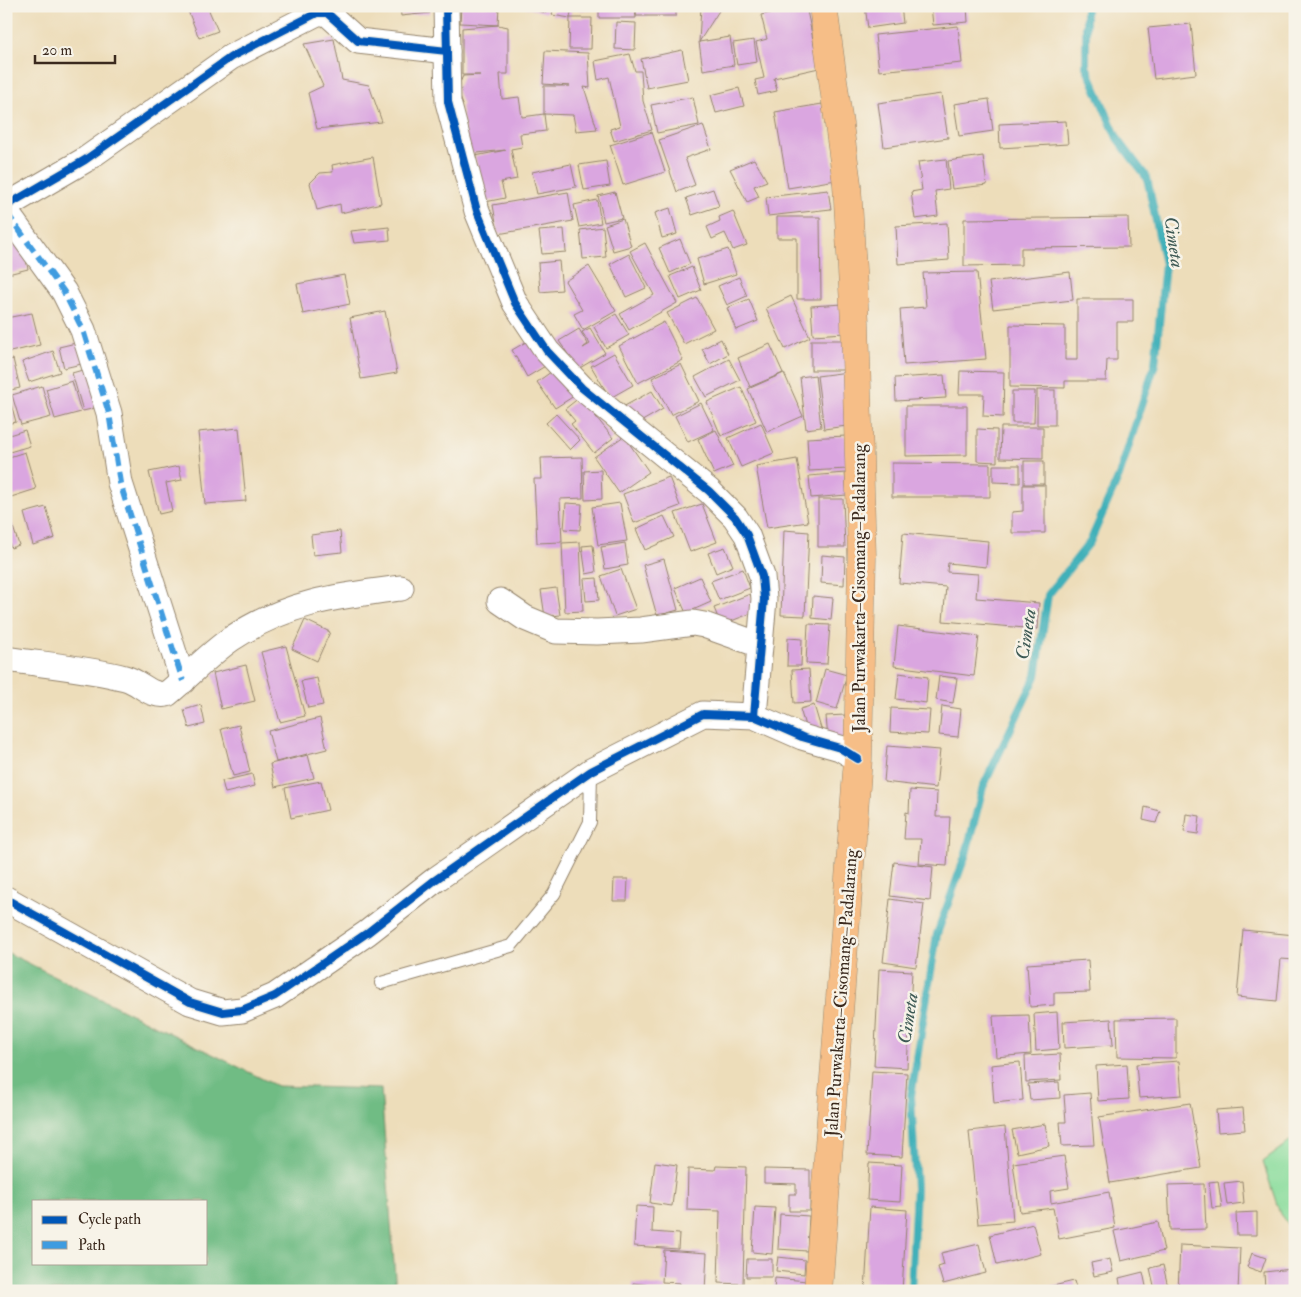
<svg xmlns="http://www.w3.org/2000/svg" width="1301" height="1297" font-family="'IM FELL Double Pica',serif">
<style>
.green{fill:#8bdd9d;stroke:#63845e}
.forest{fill:#70bc84;stroke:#567351;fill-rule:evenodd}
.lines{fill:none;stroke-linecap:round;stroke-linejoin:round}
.stream{stroke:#40b0b9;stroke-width:8}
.building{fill:#daa6e0}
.lane-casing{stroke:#94846c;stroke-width:14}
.street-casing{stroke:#94846c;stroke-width:27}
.highway-casing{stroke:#94846c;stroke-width:29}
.lane{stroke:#fff;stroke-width:12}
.street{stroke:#fff;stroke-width:25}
.highway{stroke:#f6be87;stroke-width:28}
.quiet{stroke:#3f9ce0;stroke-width:6;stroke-dasharray:12 6;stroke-linecap:butt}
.cycleway-casing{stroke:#f7f3e8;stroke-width:11}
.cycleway{stroke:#0057b8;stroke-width:8}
.labels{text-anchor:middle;stroke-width:5;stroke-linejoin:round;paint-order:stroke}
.street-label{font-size:18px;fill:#3b2a1e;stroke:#f7f3e8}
.water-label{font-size:19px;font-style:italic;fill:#3d5954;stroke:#f7f3e8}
</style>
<rect width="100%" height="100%" fill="#f7f3e8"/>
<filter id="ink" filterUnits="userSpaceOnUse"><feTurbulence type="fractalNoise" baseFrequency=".02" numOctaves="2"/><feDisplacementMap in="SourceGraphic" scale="10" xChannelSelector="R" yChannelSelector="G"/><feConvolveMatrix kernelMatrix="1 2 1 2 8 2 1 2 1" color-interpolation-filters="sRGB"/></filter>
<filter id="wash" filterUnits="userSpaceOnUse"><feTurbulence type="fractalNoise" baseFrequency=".0096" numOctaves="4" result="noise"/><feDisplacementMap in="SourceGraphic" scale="20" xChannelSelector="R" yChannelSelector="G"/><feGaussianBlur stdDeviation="1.12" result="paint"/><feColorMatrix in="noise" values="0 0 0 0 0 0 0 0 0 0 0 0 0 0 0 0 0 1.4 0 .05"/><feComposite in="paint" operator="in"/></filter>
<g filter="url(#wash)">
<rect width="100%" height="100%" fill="#edddba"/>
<path class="green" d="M1295 1138V1234L1280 1214 1263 1162Z"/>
<path class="forest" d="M6 952 277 1086 381 1089 396 1291H6ZM34 1201H206V1263H34Z"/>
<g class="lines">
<path class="stream" d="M911 1291 916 1188 911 1096 937 934 966 854 983 787 1036 676 1048 595 1090 542 1119 476 1155 364 1165 264 1147 178 1117 138 1086 66V6"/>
</g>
<g id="blocks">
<g class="building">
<path d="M186 6H207L218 31 199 38Z"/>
<path d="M400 6H430V13L401 16Z"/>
<path d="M461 6H499L498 25 460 23Z"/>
<path d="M525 6H547L546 13 525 7Z"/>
<path d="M554 6H572L570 18 552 15Z"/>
<rect x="579" y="6" width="13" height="4"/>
<path d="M599 6H635L636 18H599Z"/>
<path d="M637 6H676V16H636Z"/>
<path d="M701 6H722L699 42Z"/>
<path d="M801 6H806L819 68 774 78 777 91 758 95 755 80 764 78 756 42 767 39 761 15Z"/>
<path d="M865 6H901L903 23 868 28Z"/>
<path d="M931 6H967L968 22 933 25Z"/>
<path d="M570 18H592L591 49H569Z"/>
<path d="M616 22 636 23 635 50 615 49Z"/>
<path d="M1191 24 1196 74 1154 79 1148 28Z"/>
<path d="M498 25 508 27V74H500L502 99 519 97 522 117 544 114V86H570L543 84 545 51 588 53 590 88 584 87 597 129 576 131 573 115 544 114 546 131 520 134 522 147 511 149 517 179 501 182 505 198 485 202 475 156 506 150 468 154 461 105H463L457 89 463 76 480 75H462V28Z"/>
<path d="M958 26 962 63 879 71 875 35Z"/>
<path d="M730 37 734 65 703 70 699 42Z"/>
<path d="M334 39 342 80 369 85 382 122 317 129 308 93 323 86 304 44Z"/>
<path d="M754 40 757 62 737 65 733 43Z"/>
<path d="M682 50 688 80 647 88 641 59Z"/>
<path d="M630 54 635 71H641L643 101 652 130 614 141 610 129 620 126 609 77 598 80 595 61Z"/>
<path d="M739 88 744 106 716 113 711 95Z"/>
<path d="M941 94 948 138 884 147 878 103Z"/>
<path d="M693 97 699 125 657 133 651 105Z"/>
<path d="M989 99 993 131 959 136 954 104Z"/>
<path d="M822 104 836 180 788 188 775 112Z"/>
<path d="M1066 121 1068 144 1000 148 999 124Z"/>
<path d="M703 125 711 149 685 158 695 185 677 192 659 140Z"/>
<path d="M652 132 665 172 623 185 610 145Z"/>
<path d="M983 156 987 185 952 189 948 161Z"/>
<path d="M373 157 381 203 341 213 340 204 317 210 310 183 320 173 333 172 332 165Z"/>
<path d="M754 159 767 181 754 186 759 197 747 202 730 169Z"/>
<path d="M946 159 949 189 935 191 938 216 915 219 911 192 922 190 918 162Z"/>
<path d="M606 161 610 186 584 190 579 165Z"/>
<path d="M571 164 576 187 537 194 532 172Z"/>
<path d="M713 189 719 206 692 215 686 198Z"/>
<path d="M828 190 831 209 768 216 766 197Z"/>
<path d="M568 192 573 221 498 234 493 205Z"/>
<path d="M615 192 622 218 604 222 598 196Z"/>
<path d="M597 200 601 223 579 227 574 205Z"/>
<path d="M670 208 677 234 662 238 655 213Z"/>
<path d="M733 211 747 245 733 250 725 233 712 239 707 227 720 221 719 217Z"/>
<path d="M777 217H820L821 299H797V238H777Z"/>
<path d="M1128 217 1129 247 1021 248V265L964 266V219Z"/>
<path d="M623 219 631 246 613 251 605 225Z"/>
<path d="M947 223 949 260 898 264 896 226Z"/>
<path d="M389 227 390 240 354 243 351 231Z"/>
<path d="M603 227 606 257 583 259 580 230Z"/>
<path d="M564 229 566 252 542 254 539 231Z"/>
<path d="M21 237 28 269 8 274 6 240Z"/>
<path d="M680 239 690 264 670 273 659 248Z"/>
<path d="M645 243 677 303 629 330 620 314 654 295 630 251Z"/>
<path d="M728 249 736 274 704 284 697 259Z"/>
<path d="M629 254 646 288 626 297 610 264Z"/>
<path d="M559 261 562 290 540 292 538 263Z"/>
<path d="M589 266 616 311 583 330 574 314 582 310 565 281Z"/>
<path d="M692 267 701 290 680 299 670 276Z"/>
<path d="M977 272 986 359 904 365 900 309 926 307 923 273Z"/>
<path d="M1070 272 1073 300 993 309 989 282Z"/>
<path d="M344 275 350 304 303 314 297 284Z"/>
<path d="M739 277 747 296 727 305 718 286Z"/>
<path d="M791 296 810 337 785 349 766 308Z"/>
<path d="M697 298 714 329 684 344 667 313Z"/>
<path d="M749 299 758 321 736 330 727 308Z"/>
<path d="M1077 299H1133V322H1117V360H1107L1106 381H1065V388L1010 387V325L1065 326V360H1077Z"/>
<path d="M843 304 845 333 813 335 811 306Z"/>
<path d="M385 311 397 373 361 379 350 318Z"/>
<path d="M32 313 40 345 6 353V318Z"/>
<path d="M616 314 629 335 606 348 594 327Z"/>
<path d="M664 322 683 360 638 383 619 346Z"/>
<path d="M590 328 605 353 578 369 559 341 579 329 588 344 583 348 590 344 582 332Z"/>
<path d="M531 339 547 365 527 377 512 350Z"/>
<path d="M721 339 728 354 710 364 702 349Z"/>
<rect x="811" y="340" width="36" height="30"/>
<path d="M80 342 86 363 64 368 59 347Z"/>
<path d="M770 344 783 373 750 387 738 358Z"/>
<path d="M53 351 60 372 29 382 22 362Z"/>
<path d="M614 353 633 385 610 398 591 366Z"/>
<path d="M13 359 20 388 6 391V361Z"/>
<path d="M729 359 740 380 706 397 695 377Z"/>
<path d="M681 364 699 401 671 415 652 378Z"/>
<path d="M93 367 104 406 83 411 72 373Z"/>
<path d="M555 369 574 396 555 408 537 382Z"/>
<path d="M960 371 1004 372 1003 417 983 416 984 394H959Z"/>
<path d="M848 372 854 425 824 429 817 376Z"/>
<path d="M784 373 803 416 767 432 748 389Z"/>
<path d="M815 375 821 427 806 429 800 377Z"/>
<path d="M944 375 946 398 896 401 895 378Z"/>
<path d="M72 381 81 412 55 419 46 389Z"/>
<path d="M42 386 51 417 21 425 12 395Z"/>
<path d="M741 387 756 421 721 436 707 402Z"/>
<rect x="1037" y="390" width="18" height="35"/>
<path d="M652 391 663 409 632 427 621 408Z"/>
<path d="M1012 391H1035L1034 423H1012Z"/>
<path d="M9 396 16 422 6 424V397Z"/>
<path d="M580 397 613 438 594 453 571 424 575 421 565 409Z"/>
<path d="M701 403 714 430 688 442 675 416Z"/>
<path d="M906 406H967V455L906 456Z"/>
<path d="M556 414 580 440 570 450 546 423Z"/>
<path d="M761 423 774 453 741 467 728 438Z"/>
<path d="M1001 427H1043V459L1000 458Z"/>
<path d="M239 428 246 501 205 504 198 432Z"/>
<path d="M977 429 997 430V462L977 461Z"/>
<path d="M25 430 30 446 6 453V436Z"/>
<path d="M716 430 733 466 714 474 698 439Z"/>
<path d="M624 436 649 472 619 493 594 457Z"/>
<path d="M846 436 848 469 809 471 807 438Z"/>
<path d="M25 452 36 489 8 498 6 491V458Z"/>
<path d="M582 457 583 498 560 499 562 542 537 543 534 479H542L541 458Z"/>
<path d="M797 459 808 522 767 528 756 466Z"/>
<rect x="1024" y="461" width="20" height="23"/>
<path d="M892 463 990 464V497H892Z"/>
<path d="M993 465H1020V483L993 482Z"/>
<path d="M179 466 182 480 166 483 172 511 159 514 149 472Z"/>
<path d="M601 470 602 499 585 500 584 471Z"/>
<path d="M845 473 847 495 811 498 809 476Z"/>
<path d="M669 477 680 506 634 523 623 494Z"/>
<path d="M1023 485H1045V533H1012V512L1023 511Z"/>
<path d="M818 499H843L845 547H818Z"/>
<path d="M566 503 582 504 580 530 564 529Z"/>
<path d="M620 503 627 541 598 545 592 507Z"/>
<path d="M702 504 717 542 690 552 675 513Z"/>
<path d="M46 507 55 538 33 545 24 513Z"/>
<path d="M9 515 19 545 11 548 6 534V516Z"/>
<path d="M664 516 674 537 645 550 636 529Z"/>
<path d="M784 530 809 532 805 616 781 615Z"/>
<path d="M340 531 342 552 313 555 311 535Z"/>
<path d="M903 533 988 541 986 567 948 563 947 572 978 574 976 598 1039 603 1037 629 943 621 946 587 899 583Z"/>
<path d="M580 542 583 611 565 612 562 543Z"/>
<path d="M625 543 628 565 605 569 601 547Z"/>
<path d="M593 545 596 572 586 574 582 546Z"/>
<path d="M725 547 733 566 716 573 708 553Z"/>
<path d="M822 555 845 557 844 585 821 583Z"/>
<path d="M664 559 678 610 657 616 643 565Z"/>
<path d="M621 569 636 609 615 616 601 576Z"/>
<path d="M743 569 750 588 719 600 711 581Z"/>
<path d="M700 577 711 602 686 613 675 588Z"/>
<path d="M597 578 599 600 586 601 584 579Z"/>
<path d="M556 588 560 615 545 617 541 590Z"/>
<path d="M750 594 757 611 721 625 714 608Z"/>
<path d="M813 596 833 598 831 620 812 618Z"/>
<path d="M305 620 330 632 317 661 292 649Z"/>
<path d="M808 624 830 625 827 664 806 663Z"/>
<path d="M898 626 979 636 974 676 894 666Z"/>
<path d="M788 638 802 639 801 666H787Z"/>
<path d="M286 646 305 716 280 722 261 652Z"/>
<path d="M246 665 255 701 221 709 213 673Z"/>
<path d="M809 669 811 702 794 703 792 670Z"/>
<path d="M825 669 847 675 837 709 816 703Z"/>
<path d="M899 673 928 677 926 703 896 699Z"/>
<path d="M939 676 957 678 953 703 936 700Z"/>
<path d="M317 678 323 705 308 708 301 681Z"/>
<path d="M201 705 205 724 189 728 184 710Z"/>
<path d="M814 705 822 732 808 736 800 709Z"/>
<path d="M942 706 961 709 958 737 939 735Z"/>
<path d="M891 708 930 710 928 734 890 732Z"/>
<path d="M845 715 846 739 828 740 826 716Z"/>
<path d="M320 718 327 749 276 762 268 731Z"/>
<path d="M239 725 250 772 233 776 221 729Z"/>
<path d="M887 746 940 750 936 788 884 782Z"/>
<path d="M308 755 314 778 275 787 270 764Z"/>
<path d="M252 774 255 786 225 793 222 781Z"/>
<path d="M321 781 328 810 291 818 285 788Z"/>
<path d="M910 790 937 792 936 817H950L947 866 919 864 921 839H904L906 812 909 813Z"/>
<path d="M1145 807 1160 811 1156 823 1143 820Z"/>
<path d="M1186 814 1200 816 1198 834 1184 832Z"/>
<path d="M894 862 933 867 930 901 890 896Z"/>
<path d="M614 879H628L627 901H613Z"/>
<path d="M890 899 924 904 916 967 883 962Z"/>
<path d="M1243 930 1295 935V960L1281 959 1277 1001 1237 997Z"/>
<path d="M1088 960 1090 992 1054 993V1005L1030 1007 1027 964Z"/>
<path d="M879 969 912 971 907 1068 874 1066Z"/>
<path d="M1057 1012 1059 1049 1036 1051 1034 1014Z"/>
<path d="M1029 1015 1031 1054 996 1057 993 1016Z"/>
<path d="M1176 1018V1058L1117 1057 1116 1019Z"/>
<path d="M1111 1019 1113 1045 1064 1048 1063 1022Z"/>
<path d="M1060 1054 1061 1080 1026 1082 1025 1056Z"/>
<path d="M1179 1061 1182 1095 1139 1098 1136 1064Z"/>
<path d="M1020 1062 1023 1100 994 1103 991 1065Z"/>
<path d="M1127 1064 1129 1099 1098 1101 1096 1066Z"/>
<path d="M872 1071 907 1073 902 1157 867 1155Z"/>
<path d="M1059 1082 1060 1098 1030 1100 1028 1084Z"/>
<path d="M1090 1093 1094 1145 1062 1146 1060 1122H1066L1064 1095Z"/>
<path d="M1190 1103 1201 1168 1110 1183 1099 1117Z"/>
<path d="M1243 1108 1245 1130 1218 1132 1216 1110Z"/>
<path d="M1045 1124 1049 1146 1017 1153 1012 1130Z"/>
<path d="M1005 1127 1013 1221 978 1224 969 1131Z"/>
<path d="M1064 1156 1069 1188 1050 1191 1051 1203 1109 1192 1115 1228 1059 1239 1053 1208 1020 1212 1013 1163Z"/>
<path d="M655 1162 677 1165 672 1206 650 1203Z"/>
<path d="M869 1163 902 1165 900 1202 867 1200Z"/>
<path d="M716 1166 746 1167 743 1284 718 1283 720 1211 687 1210 688 1169 715 1170Z"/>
<path d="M764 1169 810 1170V1211H789V1194H796V1184L764 1183Z"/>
<path d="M1218 1181 1222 1207 1212 1208 1209 1182Z"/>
<path d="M1242 1181 1244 1203 1227 1205 1224 1183Z"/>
<path d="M1204 1184 1206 1229 1170 1230 1168 1185Z"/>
<path d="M636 1206 653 1207 652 1232 679 1234 678 1249 634 1246Z"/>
<path d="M755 1207 775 1208 772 1254 752 1252Z"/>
<path d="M870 1207 907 1210 902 1291H865Z"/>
<path d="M1257 1212V1235H1237L1236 1213Z"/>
<path d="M780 1214 809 1216 807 1251 778 1249Z"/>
<path d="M1158 1222 1164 1251 1121 1261 1114 1231Z"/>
<path d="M1033 1224 1041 1254 997 1265 990 1235Z"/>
<path d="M979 1244 986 1273 943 1284 938 1267 944 1265 941 1253Z"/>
<path d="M1180 1245 1240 1248 1238 1291H1178Z"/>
<path d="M664 1250 707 1253 705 1291H679L680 1283 662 1282Z"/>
<path d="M1252 1253 1266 1258 1261 1272 1247 1267Z"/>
<path d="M778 1257 805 1260 804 1274 776 1271Z"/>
<path d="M747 1259H772V1277H746Z"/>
<path d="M1110 1259 1113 1272 1094 1276 1091 1263Z"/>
<path d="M1163 1265 1168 1287 1155 1290 1150 1268Z"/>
<path d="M1292 1269 1294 1287 1265 1290 1264 1272Z"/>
<path d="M1143 1272 1147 1291H1121L1119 1278Z"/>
<path d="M775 1278 807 1281 806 1291H774Z"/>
<path d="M1074 1281 1077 1291H1050L1049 1287Z"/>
<path d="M633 1283 665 1287V1291H632Z"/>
</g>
</g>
</g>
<g filter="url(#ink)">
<use href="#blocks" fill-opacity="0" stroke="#94846c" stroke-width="1"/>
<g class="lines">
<g class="lane-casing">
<path id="lane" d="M381 983 511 946 554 894 590 822 591 771"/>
</g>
<g class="street-casing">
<g id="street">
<path d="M446 6 448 102 477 211 515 303 547 351 582 388 709 491 735 517 747 535 762 576 764 599 754 716"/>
<path d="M6 206 85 160 231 57 317 13H327L358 41 447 51"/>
<path d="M6 212 64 292 83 330 109 413 120 483 183 681"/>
<path d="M500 601 525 618 556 631 597 632 641 630 693 623 704 625 760 645"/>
<path d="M6 659C45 665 87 668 125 678 141 682 149 697 167 694 189 676 208 655 231 639 286 602 338 596 401 588"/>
<path d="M6 899 190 1002 223 1012 242 1010 275 996 367 933 435 880 591 771 703 714 754 716 802 737 840 748 858 759"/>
</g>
</g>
<g class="highway-casing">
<path id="highway" d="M818 1291 858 759 862 557 855 322 847 184 823 6"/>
</g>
<use href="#lane" class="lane"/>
<use href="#street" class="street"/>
<use href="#highway" class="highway"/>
<path class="quiet" d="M6 212 64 292 83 330 109 413 120 483 183 681"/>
<g class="cycleway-casing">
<g id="cycleway">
<path d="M446 6 448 102 477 211 515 303 547 351 582 388 709 491 735 517 747 535 762 576 764 599 754 716"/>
<path d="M6 206 85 160 231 57 317 13H327L358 41 447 51"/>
<path d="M6 899 190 1002 223 1012 242 1010 275 996 367 933 435 880 591 771 703 714 754 716 802 737 840 748 858 759"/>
</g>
</g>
<use href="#cycleway" class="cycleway"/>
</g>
</g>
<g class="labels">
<g class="street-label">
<text transform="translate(859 588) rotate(-90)" y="6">Jalan Purwakarta–Cisomang–Padalarang</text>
<text transform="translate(841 993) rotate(-86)" y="6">Jalan Purwakarta–Cisomang–Padalarang</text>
</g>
<g class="water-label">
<text transform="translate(1175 242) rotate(82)" y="7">Cimeta</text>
<text transform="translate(1025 634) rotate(-81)" y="7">Cimeta</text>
<text transform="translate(907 1018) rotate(-81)" y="7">Cimeta</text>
</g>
</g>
<rect width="1301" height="1297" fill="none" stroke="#f7f3e8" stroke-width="25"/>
<rect x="32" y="1200" width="175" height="65" fill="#f7f3e8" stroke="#aca397"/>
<rect x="42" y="1216" width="25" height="8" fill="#0057b8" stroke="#aca397"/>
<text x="78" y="1224" font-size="15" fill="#3b2a1e">Cycle path</text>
<rect x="42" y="1241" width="25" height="8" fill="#3f9ce0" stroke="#aca397"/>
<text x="78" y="1250" font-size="15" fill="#3b2a1e">Path</text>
<path d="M35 55v8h80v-8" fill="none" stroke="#3b2a1e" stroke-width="2.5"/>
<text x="42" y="55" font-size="15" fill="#3b2a1e" stroke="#f7f3e8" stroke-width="4" paint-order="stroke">20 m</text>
</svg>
